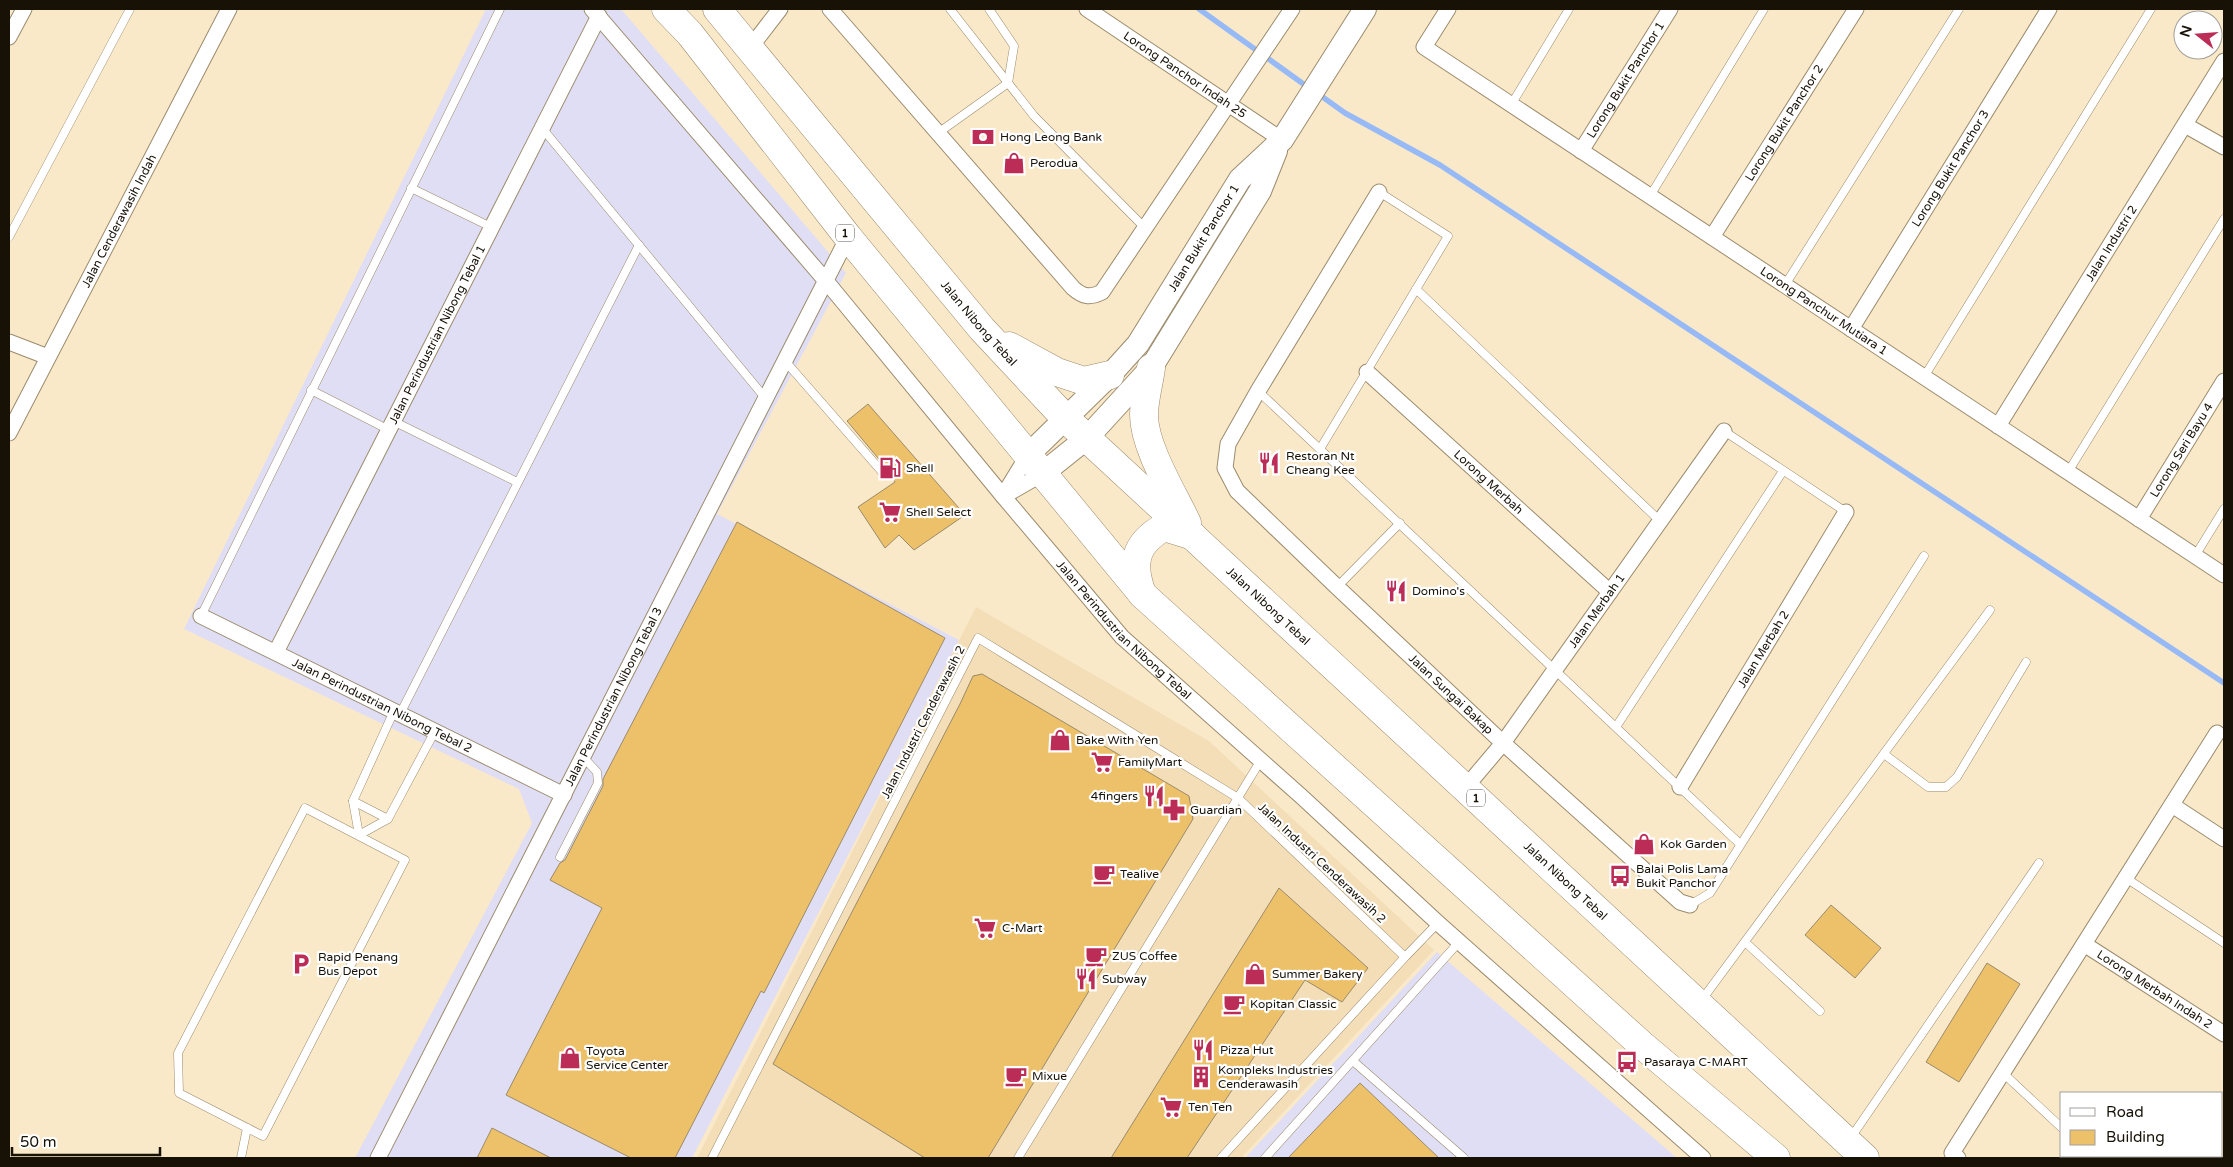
<svg xmlns="http://www.w3.org/2000/svg" width="2233" height="1167" font-family="'Varela Round',sans-serif">
<style>
.built{fill:#f3deb7}
.industrial{fill:#e0def4}
.lines{fill:none;stroke-linecap:round;stroke-linejoin:round}
.stream{stroke:#97baf6;stroke-width:5.5}
.building{fill:#edc169;stroke:#9a8a6c}
.lane-casing{stroke:#9b8b6d;stroke-width:9}
.street-casing{stroke:#9b8b6d;stroke-width:17}
.secondary-casing{stroke:#9b8b6d;stroke-width:24}
.highway-casing{stroke:#9b8b6d;stroke-width:29}
.lane{stroke:#fff;stroke-width:8}
.street{stroke:#fff;stroke-width:15}
.secondary{stroke:#fff;stroke-width:22}
.highway{stroke:#fff;stroke-width:28}
.labels{text-anchor:middle;stroke-width:4.5;stroke-linejoin:round;paint-order:stroke}
.shield{fill:#fff;stroke:#5d5851;stroke-width:1}
.shield-label{font-size:11px;font-weight:bold;fill:#171106}
.street-label{font-size:12px;fill:#171106;stroke:#fff}
.poi-label{font-size:12px;fill:#171106;stroke:#fff;text-anchor:start}
</style>
<rect width="100%" height="100%" fill="#fae9c9"/>
<path class="built" d="M976 607 1209 741 1434 950 1241 1158H697Z"/>
<g class="industrial">
<path d="M486 9H621L846 273 717 514 959 640 692 1158H355L532 823 519 789 184 629Z"/>
<path d="M1437 952 1677 1158H1245Z"/>
</g>
<g class="lines">
<g class="stream">
<path d="M1199 9 1309 88"/>
<path d="M1317 93 1345 113 1440 165 2224 683"/>
</g>
</g>
<g class="building">
<path d="M868 404 965 515 914 550 899 535 885 548 858 507 895 482 888 470 847 421Z"/>
<path d="M737 522 945 638 764 993 761 991 675 1158H631L506 1095 602 908 550 880 560 863 565 860 603 786V779Z"/>
<path d="M982 674 1189 796 1193 819 988 1158H925L773 1064 960 704 973 676Z"/>
<path d="M1279 888 1368 968 1342 1002 1305 980 1187 1158H1111Z"/>
<path d="M1831 905 1881 948 1855 978 1805 935Z"/>
<path d="M1987 963 2020 984 1959 1082 1926 1062Z"/>
<path d="M1360 1083 1439 1158H1288Z"/>
<path d="M492 1128 551 1158H477Z"/>
</g>
<g class="lines">
<g class="lane-casing">
<g id="lane">
<path d="M950 9 1034 116 1144 227"/>
<path d="M1511 105 1569 9"/>
<path d="M542 128 766 399"/>
<path d="M938 133 1008 83 1014 46 989 9"/>
<path d="M411 188 491 227"/>
<path d="M1650 196 1764 9"/>
<path d="M9 237 130 9"/>
<path d="M1785 285 1959 9"/>
<path d="M1416 289 1660 521"/>
<path d="M785 361 884 474"/>
<path d="M1924 377 2151 9"/>
<path d="M311 390 389 430"/>
<path d="M1258 391 1740 844"/>
<path d="M393 421 517 482"/>
<path d="M1724 431 1846 512"/>
<path d="M1320 449 1448 236 1379 192"/>
<path d="M2068 472 2224 219"/>
<path d="M2195 556 2224 509"/>
<path d="M1337 587 1400 523"/>
<path d="M201 616 500 9"/>
<path d="M400 714 639 245"/>
<path d="M1616 727 1783 471"/>
<path d="M1884 754 1928 787H1946L1957 777 2026 662"/>
<path d="M353 801 388 819"/>
<path d="M305 808 405 860 263 1136 179 1093 178 1053Z"/>
<path d="M359 835 353 801 394 711"/>
<path d="M359 835 388 819 435 731"/>
<path d="M560 857 598 783 597 772 583 757"/>
<path d="M2126 878 2224 943"/>
<path d="M1690 905 1710 893 1924 556"/>
<path d="M1745 942 1820 1011"/>
<path d="M1701 1001 1990 610"/>
<path d="M1353 1061 1464 1158"/>
<path d="M2003 1073 2062 1128"/>
<path d="M1850 1139 2039 863"/>
<path d="M2092 1156 2095 1158"/>
<path d="M241 1158 247 1128"/>
<path d="M712 1158 978 638 1238 798 1405 957"/>
<path d="M1018 1158 1261 760"/>
<path d="M1221 1158 1405 957 1438 923"/>
<path d="M1265 1158 1459 942"/>
</g>
</g>
<g class="street-casing">
<g id="street">
<path id="s1" d="M592 9 826 281 1003 496 1122 637 1302 797 1438 923 1703 1158"/>
<path d="M830 9 1073 288C1083 297 1090 298 1102 292L1292 9"/>
<path id="s2" d="M1087 9 1282 140"/>
<path id="s3" d="M1448 9 1424 47 2224 575"/>
<path d="M9 37 24 9"/>
<path d="M750 48 780 9"/>
<path d="M2185 125 2224 147"/>
<path id="s4" d="M1581 151 1670 9"/>
<path id="s5" d="M1379 192 1258 391 1228 444 1225 468 1237 491 1337 587 1503 743 1680 902 1690 905"/>
<path id="s6" d="M1712 237 1856 9"/>
<path id="s7" d="M1851 329 2049 9"/>
<path d="M9 342 48 357"/>
<path id="s8" d="M1367 372 1610 592"/>
<path id="s9" d="M1998 426 2224 61"/>
<path id="s10" d="M9 433 229 9"/>
<path d="M1003 496 1028 455"/>
<path d="M1004 496 1042 474"/>
<path id="s11" d="M2139 519 2224 381"/>
<path id="s12" d="M201 616 564 795"/>
<path id="s13" d="M276 652 599 16"/>
<path id="s14" d="M1680 787 1846 512"/>
<path id="s15" d="M1465 788 1503 743 1724 431"/>
<path d="M2172 805 2224 839"/>
<path id="s16" d="M2084 944 2224 1034"/>
<path id="s17" d="M378 1158 848 237"/>
<path d="M1958 1158 1952 1153 2217 733"/>
</g>
</g>
<g class="secondary-casing">
<g id="secondary">
<path id="s18" d="M1028 455 1110 375 1138 344 1240 179 1282 140 1365 9"/>
<path d="M1042 474 1087 438 1151 368 1260 191 1276 151"/>
</g>
</g>
<g class="highway-casing">
<g id="highway">
<path d="M666 9 690 34 848 237 1143 595 1642 1045 1776 1158"/>
<path id="s19" d="M717 9 982 329 1066 419 1865 1158"/>
<path d="M1009 346 1057 372 1084 381 1110 375"/>
<path d="M1151 368C1149 383 1144 400 1144 415 1144 447 1173 493 1187 523"/>
<path d="M1142 594C1131 563 1134 544 1164 527L1193 536"/>
</g>
</g>
<use href="#lane" class="lane"/>
<use href="#street" class="street"/>
<use href="#secondary" class="secondary"/>
<use href="#highway" class="highway"/>
</g>
<defs>
<g id="bank-bare" transform="scale(1.725)"><path d="M-6-4H6V4H-6ZM0-2.3a2.3 2.3 0 1 0 0 4.6a2.3 2.3 0 1 0 0-4.6Z" fill="#bb2c57" stroke="#fff" stroke-width="2.5" paint-order="stroke"/></g>
<g id="shop-bare" transform="scale(1.725)"><path d="M-5-2.5h2.3a2.7 3.5 0 0 1 5.4 0H5L5.5 6h-11ZM-1.5-2.5h3a1.5 2.3 0 0 0-3 0Z" fill="#bb2c57" stroke="#fff" stroke-width="2.5" paint-order="stroke"/></g>
<g id="restaurant-bare" transform="scale(1.725)"><path d="M-5-6h1v4h1v-4h1v4h1v-4h1v5L-1.5 .5V6h-2V.5L-5-1ZM5-6V6H3V1.5H1.5Q1.5-4 5-6Z" fill="#bb2c57" stroke="#fff" stroke-width="2.5" paint-order="stroke"/></g>
<g id="fuel-bare" transform="scale(1.725)"><path d="M-5.5-6h7V0h2V4h1.3V-2.5L3-4.5l.8-.8L6-3V5H2.5V1h-1V6h-7ZM-4.2-4.7v3.2H.2V-4.7Z" fill="#bb2c57" stroke="#fff" stroke-width="2.5" paint-order="stroke"/></g>
<g id="supermarket-bare" transform="scale(1.725)"><path d="M-6-5.5h2.5l.6 2H6L4.5 2H-2.5L-4.4-4H-6ZM-1.5 3.2a1.3 1.3 0 1 0 .1 0ZM3 3.2a1.3 1.3 0 1 0 .1 0Z" fill="#bb2c57" stroke="#fff" stroke-width="2.5" paint-order="stroke"/></g>
<g id="pharmacy-bare" transform="scale(1.725)"><path d="M-2-6h4v4h4v4h-4v4h-4v-4h-4v-4h4Z" fill="#bb2c57" stroke="#fff" stroke-width="2.5" paint-order="stroke"/></g>
<g id="cafe-bare" transform="scale(1.725)"><path d="M-5.5-4.5H6V0H3Q3 3.5 0 3.5H-2.5Q-5.5 3.5-5.5 0ZM3-3.2v2h1.7v-2ZM-6 4.5H4V6H-6Z" fill="#bb2c57" stroke="#fff" stroke-width="2.5" paint-order="stroke"/></g>
<g id="bus-bare" transform="scale(1.725)"><path d="M-5-6H5V4H4V6H2V4H-2V6H-4V4H-5ZM-3.5-4V0h7V-4ZM-3.5 1.2v1.5H-2V1.2ZM2 1.2v1.5H3.5V1.2Z" fill="#bb2c57" stroke="#fff" stroke-width="2.5" paint-order="stroke"/></g>
<g id="parking-bare" transform="scale(1.725)"><path d="M-3.5-5.5H1a3.5 3.5 0 0 1 0 7H-1V5.5H-3.5ZM-1-3.4V-.6H.8a1.4 1.4 0 0 0 0-2.8Z" fill="#bb2c57" stroke="#fff" stroke-width="2.5" paint-order="stroke"/></g>
<g id="building-bare" transform="scale(1.725)"><path d="M-4-6H4V6H1V3H-1V6H-4ZM-2.5-4.3h1.7v1.8h-1.7ZM.8-4.3h1.7v1.8H.8ZM-2.5-1h1.7V.8h-1.7ZM.8-1h1.7V.8H.8Z" fill="#bb2c57" stroke="#fff" stroke-width="2.5" paint-order="stroke"/></g>
</defs>
<g fill-rule="evenodd">
<use href="#bank-bare" x="983" y="137"/>
<use href="#shop-bare" x="1014" y="163"/>
<use href="#restaurant-bare" x="1269" y="463"/>
<use href="#fuel-bare" x="890" y="468"/>
<use href="#supermarket-bare" x="890" y="512"/>
<use href="#restaurant-bare" x="1396" y="591"/>
<use href="#shop-bare" x="1060" y="740"/>
<use href="#supermarket-bare" x="1102" y="762"/>
<use href="#restaurant-bare" x="1154" y="796"/>
<use href="#pharmacy-bare" x="1174" y="810"/>
<use href="#shop-bare" x="1644" y="844"/>
<use href="#cafe-bare" x="1104" y="874"/>
<use href="#bus-bare" x="1620" y="876"/>
<use href="#supermarket-bare" x="985" y="928"/>
<use href="#cafe-bare" x="1096" y="956"/>
<use href="#parking-bare" x="301" y="964"/>
<use href="#shop-bare" x="1255" y="974"/>
<use href="#restaurant-bare" x="1086" y="979"/>
<use href="#cafe-bare" x="1234" y="1004"/>
<use href="#restaurant-bare" x="1203" y="1050"/>
<use href="#shop-bare" x="570" y="1058"/>
<use href="#bus-bare" x="1627" y="1062"/>
<use href="#cafe-bare" x="1016" y="1076"/>
<use href="#building-bare" x="1201" y="1077"/>
<use href="#supermarket-bare" x="1171" y="1107"/>
</g>
<g class="labels">
<g class="shield">
<rect x="836" y="224.5" width="18" height="17" rx="4"/>
<rect x="1467" y="789.5" width="18" height="17" rx="4"/>
</g>
<g class="shield-label">
<text x="845" y="237">1</text>
<text x="1476" y="802">1</text>
</g>
<g class="street-label">
<text dy="4" stroke="none"><textPath href="#s2" startOffset="118">Lorong Panchor Indah 25</textPath></text>
<text dy="4" stroke="none"><textPath href="#s4" startOffset="84">Lorong Bukit Panchor 1</textPath></text>
<text dy="4" stroke="none"><textPath href="#s6" startOffset="135">Lorong Bukit Panchor 2</textPath></text>
<text dy="4" stroke="none"><textPath href="#s7" startOffset="189">Lorong Bukit Panchor 3</textPath></text>
<text dy="4" stroke="none"><textPath href="#s10" startOffset="239">Jalan Cenderawasih Indah</textPath></text>
<text dy="4" stroke="none"><textPath href="#s18" startOffset="281">Jalan Bukit Panchor 1</textPath></text>
<text dy="4" stroke="none"><textPath href="#s9" startOffset="215">Jalan Industri 2</textPath></text>
<text dy="4" stroke="none"><textPath href="#s3" startOffset="524">Lorong Panchur Mutiara 1</textPath></text>
<text dy="4" stroke="none"><textPath href="#s19" startOffset="409">Jalan Nibong Tebal</textPath></text>
<text dy="4" stroke="none"><textPath href="#s13" startOffset="356">Jalan Perindustrian Nibong Tebal 1</textPath></text>
<text dy="4" stroke="none"><textPath href="#s11" startOffset="81">Lorong Seri Bayu 4</textPath></text>
<text dy="4" stroke="none"><textPath href="#s8" startOffset="164">Lorong Merbah</textPath></text>
<text dy="4" stroke="none"><textPath href="#s19" startOffset="814">Jalan Nibong Tebal</textPath></text>
<text dy="4" stroke="none"><textPath href="#s15" startOffset="221">Jalan Merbah 1</textPath></text>
<text dy="4" stroke="none"><textPath href="#s1" startOffset="818">Jalan Perindustrian Nibong Tebal</textPath></text>
<text dy="4" stroke="none"><textPath href="#s14" startOffset="161">Jalan Merbah 2</textPath></text>
<text dy="4" stroke="none"><textPath href="#s5" startOffset="639">Jalan Sungai Bakap</textPath></text>
<text dy="4" stroke="none"><textPath href="#s17" startOffset="518">Jalan Perindustrian Nibong Tebal 3</textPath></text>
<text dy="4" stroke="none"><textPath href="#s12" startOffset="202">Jalan Perindustrian Nibong Tebal 2</textPath></text>
<text transform="translate(923 722) rotate(-63)" y="4">Jalan Industri Cenderawasih 2</text>
<text transform="translate(1322 863) rotate(43)" y="4">Jalan Industri Cenderawasih 2</text>
<text dy="4" stroke="none"><textPath href="#s19" startOffset="1219">Jalan Nibong Tebal</textPath></text>
<text dy="4" stroke="none"><textPath href="#s16" startOffset="84">Lorong Merbah Indah 2</textPath></text>
</g>
<g class="poi-label">
<text x="1000" y="141">Hong Leong Bank</text>
<text x="1030" y="167">Perodua</text>
<text x="1286" y="460">Restoran Nt<tspan x="1286" dy="14">Cheang Kee</tspan></text>
<text x="906" y="472">Shell</text>
<text x="906" y="516">Shell Select</text>
<text x="1412" y="595">Domino's</text>
<text x="1076" y="744">Bake With Yen</text>
<text x="1118" y="766">FamilyMart</text>
<text x="1138" y="800" text-anchor="end">4fingers</text>
<text x="1190" y="814">Guardian</text>
<text x="1660" y="848">Kok Garden</text>
<text x="1636" y="873">Balai Polis Lama<tspan x="1636" dy="14">Bukit Panchor</tspan></text>
<text x="1120" y="878">Tealive</text>
<text x="1002" y="932">C-Mart</text>
<text x="1112" y="960">ZUS Coffee</text>
<text x="318" y="961">Rapid Penang<tspan x="318" dy="14">Bus Depot</tspan></text>
<text x="1272" y="978">Summer Bakery</text>
<text x="1102" y="983">Subway</text>
<text x="1250" y="1008">Kopitan Classic</text>
<text x="1220" y="1054">Pizza Hut</text>
<text x="586" y="1055">Toyota<tspan x="586" dy="14">Service Center</tspan></text>
<text x="1644" y="1066">Pasaraya C-MART</text>
<text x="1218" y="1074">Kompleks Industries<tspan x="1218" dy="14">Cenderawasih</tspan></text>
<text x="1032" y="1080">Mixue</text>
<text x="1188" y="1111">Ten Ten</text>
</g>
</g>
<rect width="2233" height="1167" fill="none" stroke="#171106" stroke-width="20"/>
<rect x="2060" y="1092" width="162" height="65" fill="#ffffff" stroke="#a2a09b"/>
<rect x="2070" y="1108" width="25" height="8" fill="#ffffff" stroke="#a2a09b"/>
<text x="2106" y="1117" font-size="15" fill="#171106">Road</text>
<rect x="2070" y="1130" width="25" height="15" fill="#edc169" stroke="#a2a09b"/>
<text x="2106" y="1142" font-size="15" fill="#171106">Building</text>
<g transform="translate(2198 35) rotate(287)"><circle r="24" fill="#ffffff" stroke="#a2a09b"/>
<path d="M0-4L9 19L0 12L-9 19Z" fill="#bb2c57"/>
<text y="-8" font-size="14" font-weight="bold" text-anchor="middle" fill="#171106">N</text>
</g>
<path d="M12 1147v8h148v-8" fill="none" stroke="#171106" stroke-width="2.5"/>
<text x="20" y="1147" font-size="15" fill="#171106" stroke="#ffffff" stroke-width="4" paint-order="stroke">50 m</text>
</svg>
